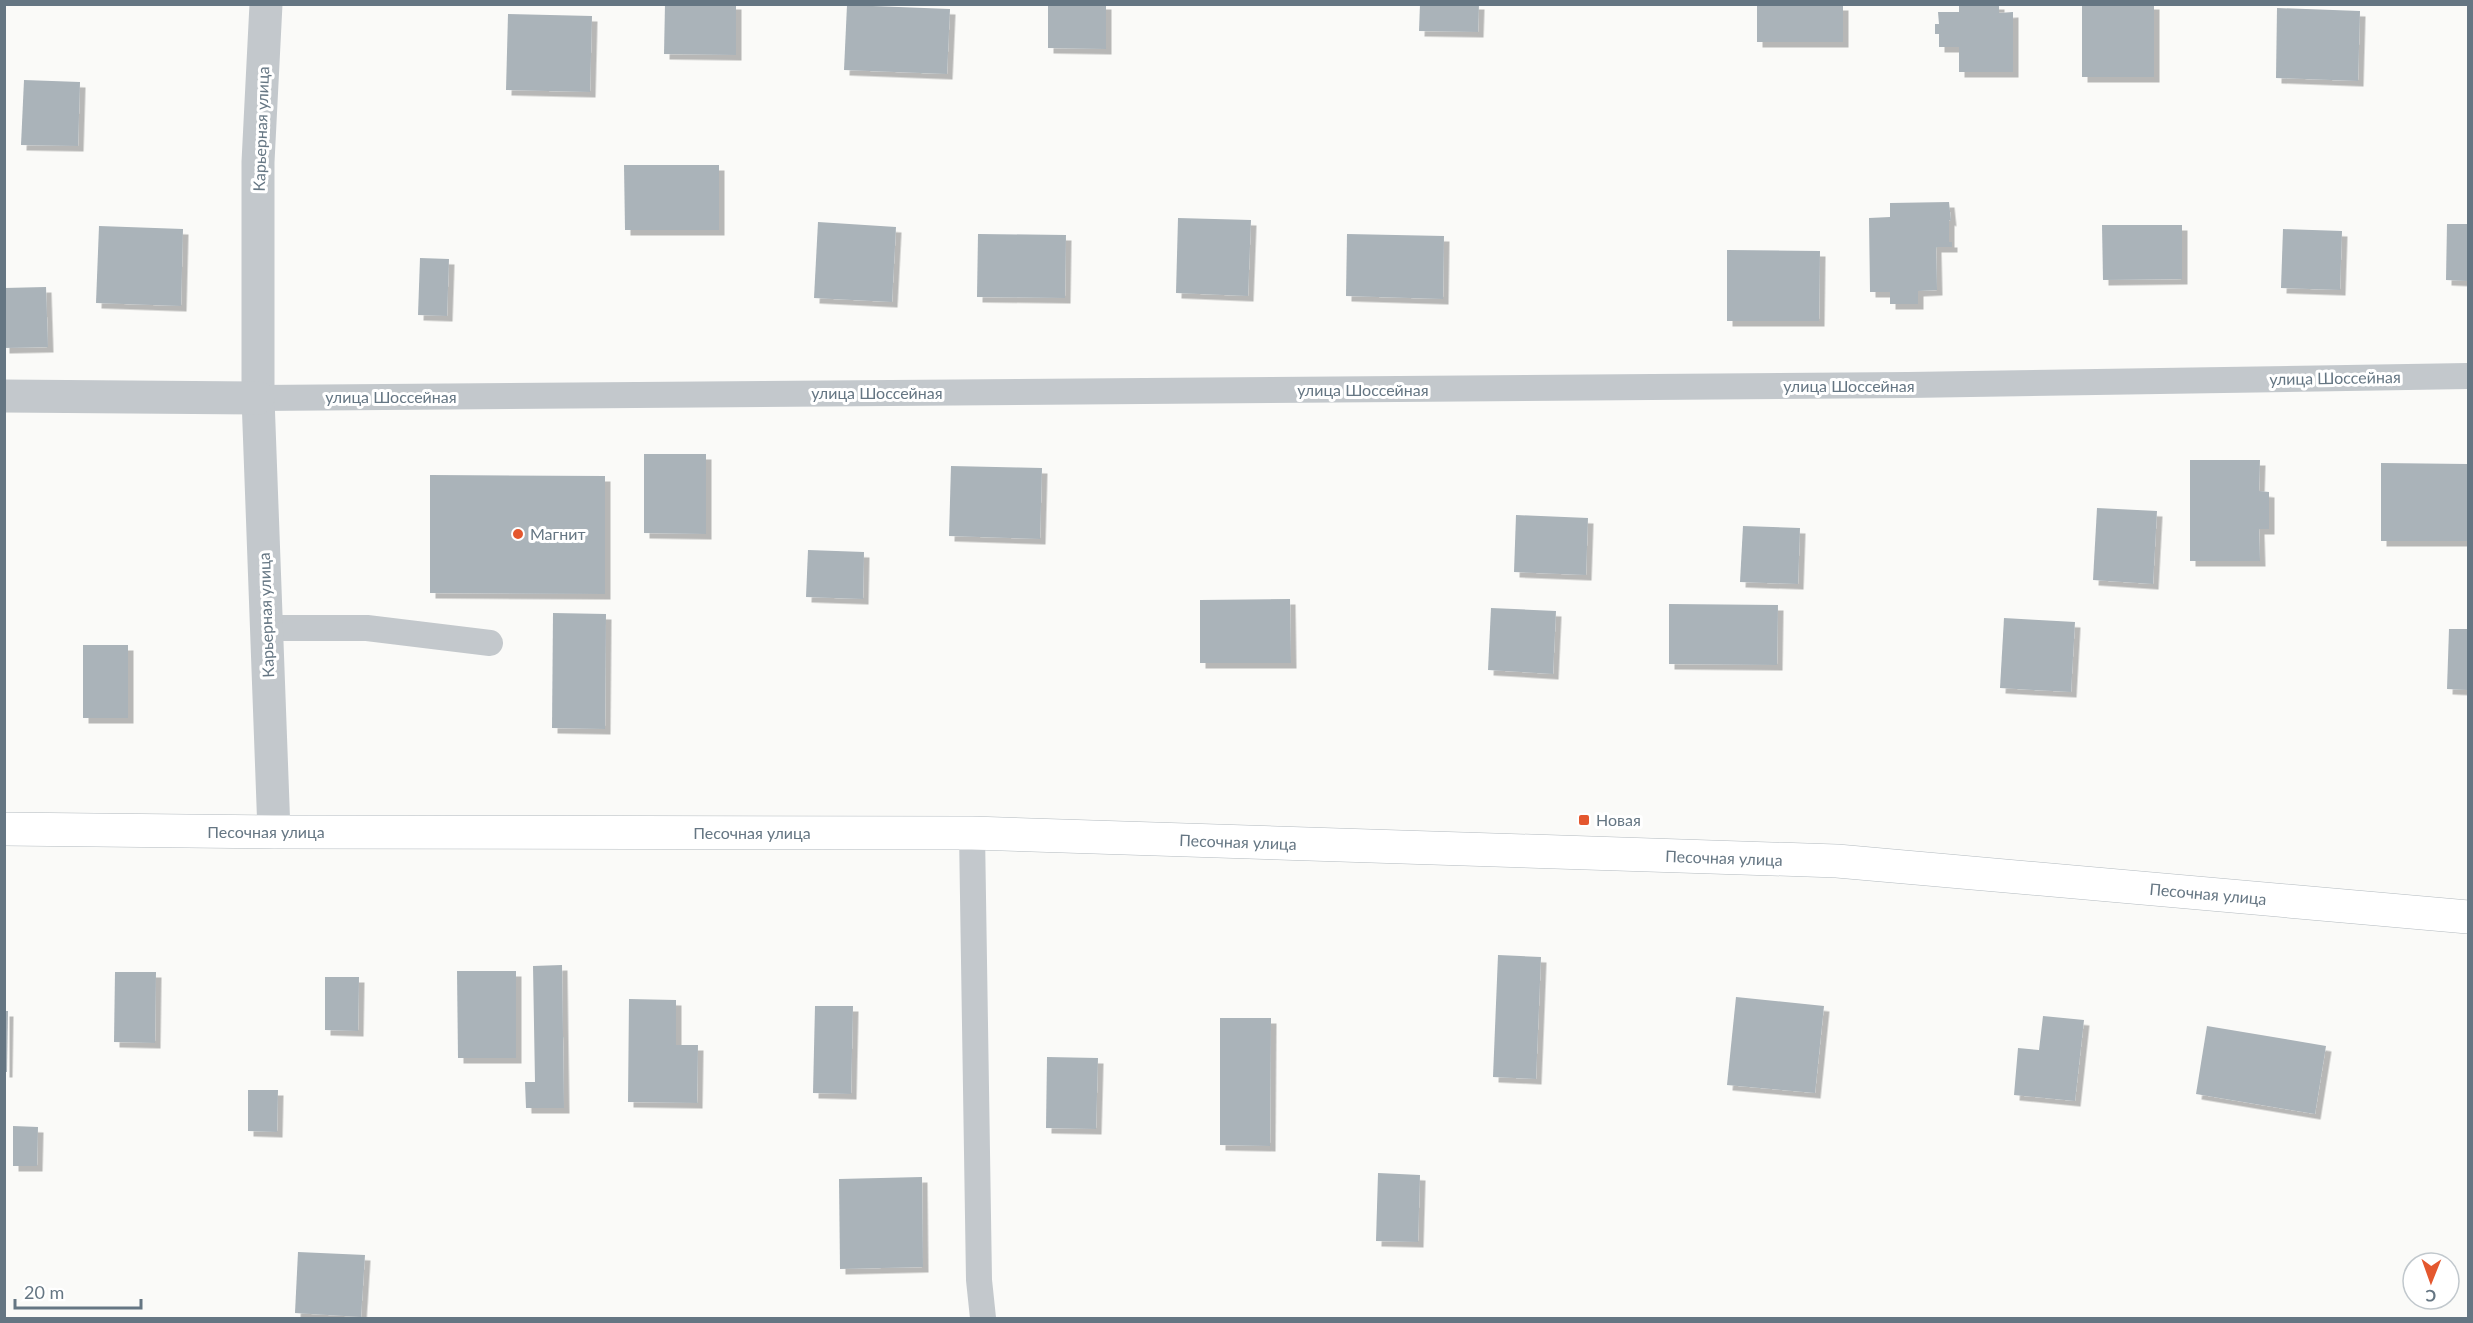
<svg xmlns="http://www.w3.org/2000/svg" width="2473" height="1323" font-family="Lato,sans-serif">
<style>
.building{fill:#aab3b9;filter:url(#shadow)}
.lines{fill:none;stroke-linecap:round;stroke-linejoin:round}
.secondary-casing{stroke:#b3babf;stroke-width:34}
.lane{stroke:#c3c8cc;stroke-width:26}
.street{stroke:#c3c8cc;stroke-width:33}
.secondary{stroke:#fff;stroke-width:33}
.poi-dot{fill:#e4572e;stroke:#fff;stroke-width:2}
.labels{text-anchor:middle;stroke-width:6;stroke-linejoin:round;paint-order:stroke}
.street-label{font-size:16px;fill:#657683;stroke:#fff}
.poi-label{font-size:16px;fill:#657683;stroke:#fff;text-anchor:start}
</style>
<defs>
<filter id="shadow"><feDropShadow dx="5.5" dy="5.5" stdDeviation="0" flood-color="#0004"/></filter>
</defs>
<rect width="100%" height="100%" fill="#fafaf8"/>
<g class="building">
<path d="M665 4H736V55L664 54Z"/>
<path d="M1048 4H1106V49L1048 48Z"/>
<path d="M1420 4H1479L1478 32 1419 31Z"/>
<path d="M1959 4H1999V13L2013 12V72H1959V47H1939V34H1935V24H1939L1938 12H1959Z"/>
<rect x="2082" y="4" width="72" height="73"/>
<path d="M847 5 950 9 947 74 844 70Z"/>
<rect x="1757" y="5" width="86" height="37"/>
<path d="M2277 8 2360 11 2358 81 2276 78Z"/>
<path d="M508 14 592 16 590 92 506 90Z"/>
<path d="M24 80 80 82 78 146 21 145Z"/>
<path d="M624 165H719V230H625Z"/>
<path d="M1949 202 1951 221 1949 220V242H1952V247H1936L1937 290 1918 291V304H1890V292H1870L1869 218 1890 217V203Z"/>
<path d="M1178 218 1251 220 1248 296 1176 293Z"/>
<path d="M818 222 896 227 892 302 814 298Z"/>
<path d="M2447 224H2468V281L2446 280Z"/>
<path d="M2102 225H2182V279L2103 280Z"/>
<path d="M99 226 183 229 181 306 96 303Z"/>
<path d="M2283 229 2342 231 2340 290 2281 288Z"/>
<path d="M978 234 1066 235 1065 298 977 297Z"/>
<path d="M1347 234 1444 236 1443 299 1346 296Z"/>
<path d="M1727 250 1820 251 1819 321H1727Z"/>
<path d="M420 258 449 259 447 316 418 315Z"/>
<path d="M46 287 48 347 4 348V288Z"/>
<path d="M644 454H706V534L644 533Z"/>
<path d="M2190 460H2260L2259 491 2269 492V529H2259L2260 561H2190Z"/>
<path d="M2381 463 2468 464V541H2381Z"/>
<path d="M951 466 1042 468 1040 539 949 536Z"/>
<path d="M430 475 605 476V594L430 593Z"/>
<path d="M2097 508 2157 511 2153 584 2093 580Z"/>
<path d="M1516 515 1588 518 1586 575 1514 572Z"/>
<path d="M1743 526 1800 528 1798 584 1740 582Z"/>
<path d="M808 550 864 552 863 599 806 597Z"/>
<path d="M1290 599 1291 663H1200V600Z"/>
<path d="M1669 604 1778 605 1777 665 1669 664Z"/>
<path d="M1491 608 1556 611 1553 674 1488 670Z"/>
<path d="M553 613 606 614 605 729 552 728Z"/>
<path d="M2004 618 2075 622 2071 692 2000 688Z"/>
<path d="M2449 629H2468V690L2447 689Z"/>
<rect x="83" y="645" width="45" height="73"/>
<path d="M1498 955 1541 957 1536 1079 1493 1077Z"/>
<path d="M562 965 564 1108H526L525 1082H535L533 966Z"/>
<path d="M457 971H516V1058H458Z"/>
<path d="M115 972H156L155 1043 114 1042Z"/>
<path d="M325 977H359L358 1031 325 1030Z"/>
<path d="M1736 997 1824 1006 1815 1093 1727 1085Z"/>
<path d="M629 999 676 1000V1045H698L697 1103 628 1102Z"/>
<path d="M815 1006H853L851 1094 813 1093Z"/>
<path d="M4 1011H8L7 1072H4Z"/>
<path d="M2043 1016 2084 1020 2075 1101 2014 1095 2018 1048 2039 1050Z"/>
<path d="M1220 1018H1271L1270 1146 1220 1145Z"/>
<path d="M2207 1026 2326 1046 2315 1114 2196 1094Z"/>
<path d="M1047 1057 1098 1058 1096 1129 1046 1128Z"/>
<path d="M248 1090H278L277 1132 248 1131Z"/>
<path d="M13 1126 38 1127 37 1166H13Z"/>
<path d="M1378 1173 1420 1175 1418 1242 1376 1241Z"/>
<path d="M922 1177 923 1267 840 1269 839 1179Z"/>
<path d="M298 1252 365 1255 361 1317 295 1313Z"/>
</g>
<g class="lines">
<g class="secondary-casing">
<path id="secondary" d="M4 829 274 832 972 833 1837 861 2468 917"/>
</g>
<g class="lane">
<path d="M258 398 1908 385 2468 376"/>
<path d="M266 628H367L490 643"/>
<path d="M972 833 979 1280 983 1318"/>
</g>
<g class="street">
<path d="M266 4 258 162V398L274 832"/>
<path d="M4 396 258 398"/>
</g>
<use href="#secondary" class="secondary"/>
</g>
<g class="poi-dot">
<circle cx="518" cy="534" r="6"/>
<rect x="1578" y="814" width="12" height="12" rx="3"/>
</g>
<g class="labels">
<g class="street-label">
<text transform="translate(261 129) rotate(-88)" y="6">Карьерная улица</text>
<text transform="translate(2335 378) rotate(-1)" y="6">улица Шоссейная</text>
<text x="1849" y="392">улица Шоссейная</text>
<text x="1363" y="396">улица Шоссейная</text>
<text x="877" y="399">улица Шоссейная</text>
<text x="391" y="403">улица Шоссейная</text>
<text transform="translate(266 615) rotate(-92)" y="6">Карьерная улица</text>
<text x="266" y="838">Песочная улица</text>
<text x="752" y="839">Песочная улица</text>
<text transform="translate(1238 842) rotate(2)" y="6">Песочная улица</text>
<text transform="translate(1724 858) rotate(2)" y="6">Песочная улица</text>
<text transform="translate(2208 894) rotate(5)" y="6">Песочная улица</text>
</g>
<g class="poi-label">
<text x="530" y="540">Магнит</text>
<text x="1596" y="826">Новая</text>
</g>
</g>
<rect width="2473" height="1323" fill="none" stroke="#657683" stroke-width="12"/>
<g transform="translate(2431 1281) rotate(181)"><circle r="28" fill="#ffffff" stroke="#c1c8cd" stroke-width="1.5"/>
<path d="M0-4.5L10 22L0 15L-10 22Z" fill="#e4572e"/>
<text y="-9" font-size="16" font-weight="bold" text-anchor="middle" fill="#657683">С</text>
</g>
<path d="M15 1299v9h126v-9" fill="none" stroke="#657683" stroke-width="3"/>
<text x="24" y="1299" font-size="18" fill="#657683" stroke="#ffffff" stroke-width="4.5" paint-order="stroke">20 m</text>
</svg>
